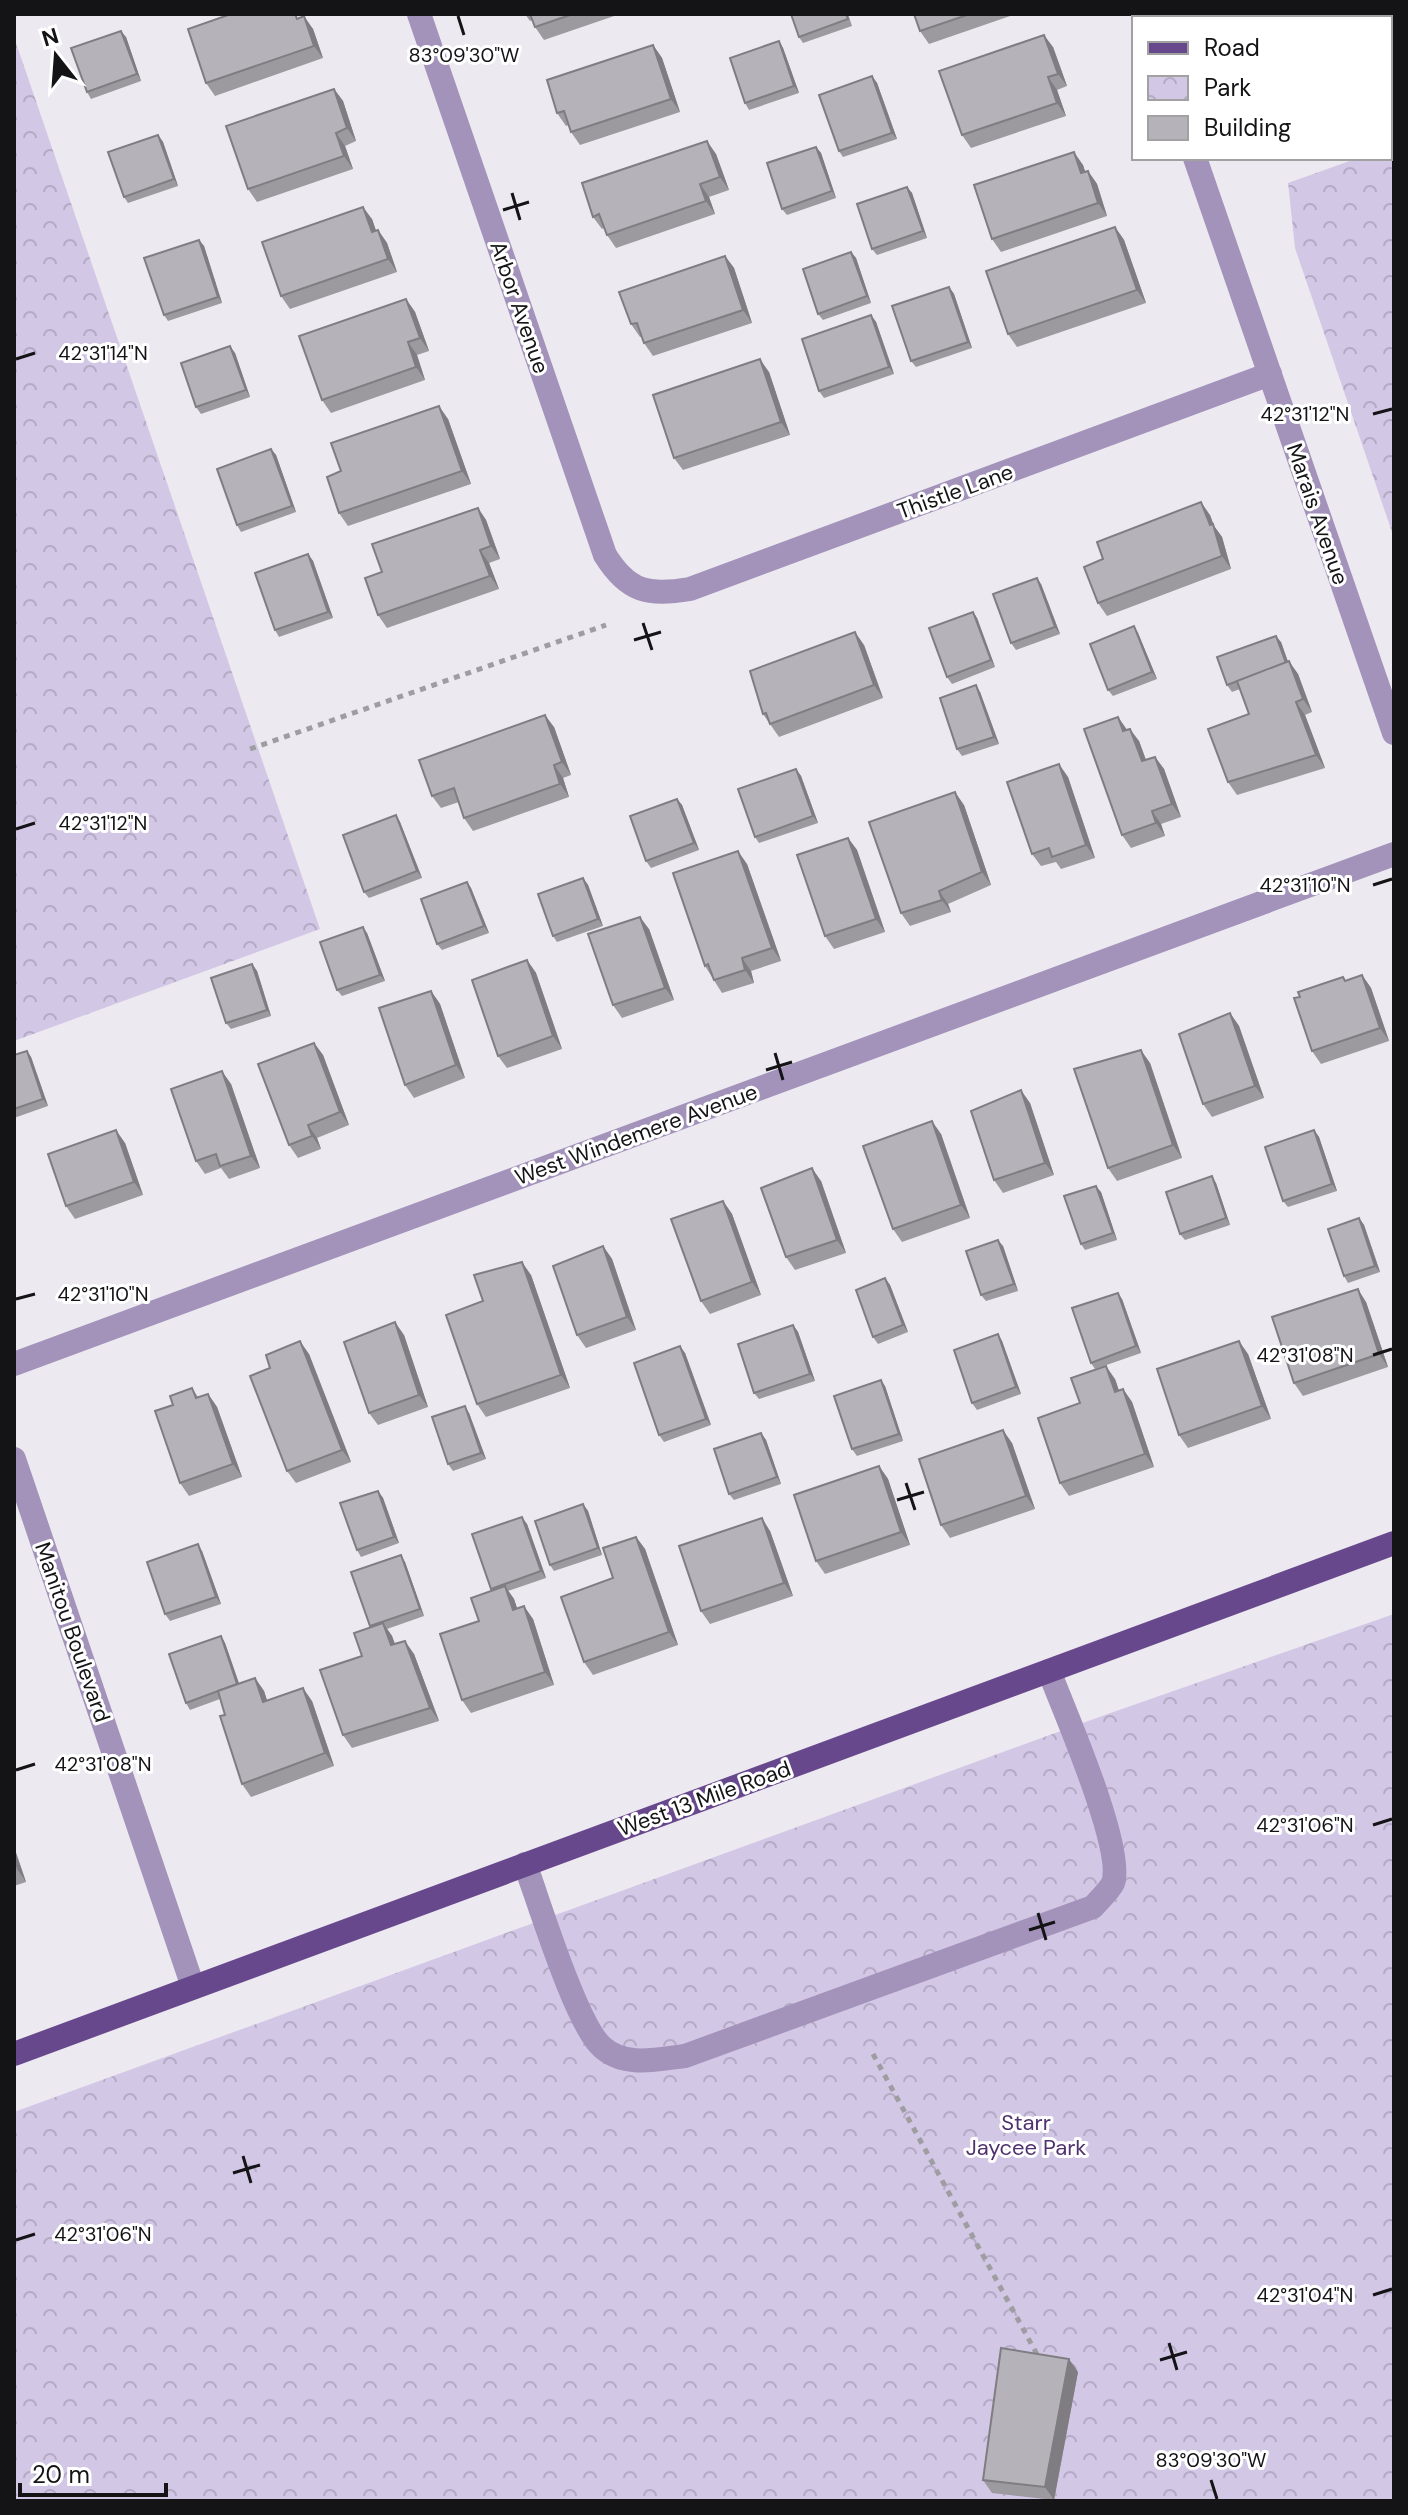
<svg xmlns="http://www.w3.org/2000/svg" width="1408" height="2515" font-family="'DM Sans',sans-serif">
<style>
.park{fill:url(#park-crowns)}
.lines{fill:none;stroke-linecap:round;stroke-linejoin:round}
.path{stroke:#9e9da2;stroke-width:5;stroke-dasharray:6 6;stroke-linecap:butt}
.minor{stroke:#a392ba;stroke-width:24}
.major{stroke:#68488d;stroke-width:24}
.wall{fill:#9c9a9f}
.shaded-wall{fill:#7f7d82}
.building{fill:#b5b3b9;stroke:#7f7d82;stroke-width:2}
.ticks{fill:none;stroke:#141316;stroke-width:3}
.labels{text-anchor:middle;stroke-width:6;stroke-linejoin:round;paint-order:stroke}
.street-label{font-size:22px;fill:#141316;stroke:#fff}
.park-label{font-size:22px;fill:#4e316e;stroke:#fff}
.ticks-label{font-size:20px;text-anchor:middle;fill:#141316;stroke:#fff;stroke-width:6;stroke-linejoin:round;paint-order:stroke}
</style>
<defs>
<pattern id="park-crowns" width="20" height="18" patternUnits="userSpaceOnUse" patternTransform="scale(2)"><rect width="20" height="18" fill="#d3c7e6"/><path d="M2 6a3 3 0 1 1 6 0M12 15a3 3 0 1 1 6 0" fill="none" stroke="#b4aac5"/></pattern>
</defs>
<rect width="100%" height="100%" fill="#eceaf0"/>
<g class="park">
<path d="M14 37 320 929 14 1041Z"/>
<path d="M1394 145V538L1295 248 1288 183 1358 158H1390V146Z"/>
<path d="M1394 1614V2501H14V2112L1102 1716Z"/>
</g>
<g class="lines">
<g class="path">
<path d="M250 749 606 625"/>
<path d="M873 2054 1039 2358"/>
</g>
<g class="minor">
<path d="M419 14 605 555C628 592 648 596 690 589L1270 374"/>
<path d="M1146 14 1147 18"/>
<path d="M1195 158 1394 733"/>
<path d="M14 1364 1394 854"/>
<path d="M14 1459 193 1987"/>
<path d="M525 1864C539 1902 576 2024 602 2047 625 2068 658 2059 685 2056L1093 1907C1099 1900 1109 1891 1113 1883 1125 1849 1064 1710 1049 1671"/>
</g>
<path class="major" d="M14 2054 1394 1543"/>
</g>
<g class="wall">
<path d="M525 14H620L544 40 535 27 532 20 530 21Z"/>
<path d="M848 14 852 26 803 43 799 37Z"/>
<path d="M914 14H1016L929 44 920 31Z"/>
<path d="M301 17 313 29 323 58 215 96 206 83Z"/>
<path d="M126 37 141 81 91 99 87 92Z"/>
<path d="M779 41 783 48 799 93 749 110 745 103Z"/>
<path d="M653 45 662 58 680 112 580 145 571 132 569 125 566 126 557 113Z"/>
<path d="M1053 47 1067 86 1057 90 1066 116 971 148 962 135Z"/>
<path d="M872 76 877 83 897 139 843 157 839 151Z"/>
<path d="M334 89 343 101 356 141 345 146 353 169 257 202 248 189Z"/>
<path d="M158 135 163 142 178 186 128 203 124 197Z"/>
<path d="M816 147 821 153 836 198 787 215 782 209Z"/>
<path d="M716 154 729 190 709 197 715 214 616 248 607 235 604 228 602 229 593 217Z"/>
<path d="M1083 165 1085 172 1088 171 1097 184 1107 216 1001 252 992 239Z"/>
<path d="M907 187 912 193 927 238 877 255 872 249Z"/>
<path d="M372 219 376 231 378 230 387 243 397 272 290 309 281 296Z"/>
<path d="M1115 227 1124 240 1146 303 1017 347 1008 334Z"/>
<path d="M199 240 204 246 222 303 168 321 164 315Z"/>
<path d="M851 252 856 258 871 303 823 320 818 314Z"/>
<path d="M725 256 734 268 752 323 653 356 644 343 642 337H640L631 324Z"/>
<path d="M949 287 954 294 972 348 916 367 911 361Z"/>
<path d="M406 299 415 312 429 351 417 355 425 380 331 413 322 400Z"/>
<path d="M871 315 876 322 894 374 824 398 819 391Z"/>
<path d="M235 353 250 397 201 414 196 407Z"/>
<path d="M769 372 790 435 683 470 674 458Z"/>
<path d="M448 419 471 484 348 526 339 513 341 471Z"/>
<path d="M271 449 276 455 296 512 241 532 237 525Z"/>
<path d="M478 508 486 520 500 559 489 563 499 589 387 628 378 615 382 572Z"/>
<path d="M1210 515 1214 526 1222 537 1231 569 1107 616 1098 603Z"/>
<path d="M308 554 313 561 333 618 279 637 275 630Z"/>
<path d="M1041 584 1060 634 1016 650 1011 643Z"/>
<path d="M973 612 977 618 995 667 952 684 947 677Z"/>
<path d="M1134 626 1138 633 1157 679 1113 696 1108 690Z"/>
<path d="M1281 642 1288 662 1298 674 1312 712 1305 715 1325 768 1237 795 1228 782 1249 714 1240 689 1232 692 1227 685Z"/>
<path d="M864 645 883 698 779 737 763 714Z"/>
<path d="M980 692 999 744 962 756 957 749Z"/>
<path d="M1118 717 1127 730 1139 741 1146 760 1155 757 1164 769 1181 817 1161 824 1165 836 1131 848 1122 835Z"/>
<path d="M554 727 571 775 563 778 569 797 473 831 464 818 459 802 441 808 432 796Z"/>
<path d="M796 769 801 776 818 823 759 843 755 837Z"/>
<path d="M1068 777 1095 858 1061 869 1056 862 1041 866 1032 854Z"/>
<path d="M677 799 682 805 699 850 651 868 646 861Z"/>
<path d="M964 805 991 885 948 904 951 912 910 926 901 913Z"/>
<path d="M396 815 400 822 422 878 369 898 364 892Z"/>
<path d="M848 838 857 850 885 932 834 949 825 936Z"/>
<path d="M747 864 781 961 751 971 754 983 722 993 705 966Z"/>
<path d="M583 878 588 885 603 926 557 942 553 936Z"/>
<path d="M467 882 471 888 489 933 442 950 437 944Z"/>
<path d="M649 929 674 1000 622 1018 613 1005Z"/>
<path d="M367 933 385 981 342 996 337 990Z"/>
<path d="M527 960 536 973 562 1049 507 1068 498 1056Z"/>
<path d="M252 964 257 971 271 1016 231 1029 226 1023Z"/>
<path d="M1362 975 1371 988 1389 1041 1321 1064 1312 1051 1343 977 1346 981Z"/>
<path d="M431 991 440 1004 465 1078 414 1098 405 1085Z"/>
<path d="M1230 1013 1239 1026 1264 1098 1212 1117 1203 1104Z"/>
<path d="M314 1043 323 1055 349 1125 317 1138 321 1149 298 1158 289 1145Z"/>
<path d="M27 1051 31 1057 48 1106 14 1118V1055Z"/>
<path d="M1150 1063 1182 1158 1117 1181 1108 1168Z"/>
<path d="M231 1084 260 1168 229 1179 221 1168 205 1174 196 1161Z"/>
<path d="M1030 1103 1054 1175 1003 1193 994 1180Z"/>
<path d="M1314 1130 1319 1137 1337 1191 1288 1207 1283 1201Z"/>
<path d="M941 1134 970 1218 902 1242 893 1229Z"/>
<path d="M125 1143 143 1195 75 1219 66 1206Z"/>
<path d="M821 1181 846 1253 795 1270 786 1257Z"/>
<path d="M1216 1183 1230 1225 1185 1240 1180 1234Z"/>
<path d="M1101 1192 1117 1240 1085 1250 1081 1244Z"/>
<path d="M723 1201 732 1214 761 1295 710 1314 701 1301Z"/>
<path d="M1359 1218 1364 1225 1380 1272 1348 1283 1344 1276Z"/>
<path d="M603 1246 612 1259 636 1330 586 1348 577 1335Z"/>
<path d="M1003 1246 1018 1291 986 1301 981 1295Z"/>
<path d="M531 1275 570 1388 486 1417 477 1404 483 1301Z"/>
<path d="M885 1278 890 1285 908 1332 878 1344 873 1337Z"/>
<path d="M1122 1299 1141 1353 1095 1369 1091 1363Z"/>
<path d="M1366 1302 1388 1367 1303 1396 1294 1383Z"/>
<path d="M793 1325 798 1332 815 1381 759 1399 754 1393Z"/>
<path d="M998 1334 1002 1341 1021 1394 977 1410 972 1403Z"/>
<path d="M404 1335 428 1407 378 1425 369 1413Z"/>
<path d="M685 1353 711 1425 664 1442 659 1435Z"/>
<path d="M309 1354 351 1462 296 1483 287 1471Z"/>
<path d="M1248 1354 1271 1419 1188 1448 1179 1435Z"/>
<path d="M1115 1379 1119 1391 1123 1389 1132 1402 1154 1467 1069 1496 1060 1483 1080 1403Z"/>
<path d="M885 1386 903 1441 857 1456 852 1449Z"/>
<path d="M192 1388 198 1397 208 1394 217 1407 242 1477 189 1496 180 1483 173 1405Z"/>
<path d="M469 1413 486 1459 453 1471 448 1464Z"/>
<path d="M761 1433 766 1440 781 1484 734 1500 729 1494Z"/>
<path d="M1012 1443 1035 1509 950 1538 941 1525Z"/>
<path d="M879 1466 888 1479 910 1545 825 1574 816 1561Z"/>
<path d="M378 1491 383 1498 399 1543 361 1557 357 1550Z"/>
<path d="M583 1504 588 1511 602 1555 554 1571 550 1565Z"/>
<path d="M527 1524 546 1578 508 1591 514 1599 517 1608 533 1619 554 1685 471 1713 462 1700 479 1621 492 1591 491 1589Z"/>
<path d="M770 1531 793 1596 710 1624 701 1611Z"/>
<path d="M636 1537 645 1549 678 1645 593 1675 584 1662 613 1578Z"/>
<path d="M202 1551 221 1604 170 1621 165 1614Z"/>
<path d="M405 1562 424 1616 387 1629 392 1636 395 1644 414 1654 439 1721 352 1748 343 1735 362 1656 371 1627 351 1572Z"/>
<path d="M221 1636 225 1643 239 1684 255 1678 264 1691 267 1701H312L334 1766 251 1797 242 1784 225 1715 220 1699 190 1710 186 1703Z"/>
<path d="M14 1847 26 1882 14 1886Z"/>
<path d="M1078 2372 1054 2500 992 2493 983 2480Z"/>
</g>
<g class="shaded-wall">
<path d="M304 16 313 29 323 58 314 46Z"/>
<path d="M121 31 126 37 141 81 137 74Z"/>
<path d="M1044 35 1053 47 1067 86 1058 74Z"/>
<path d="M779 41 783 48 799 93 794 86Z"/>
<path d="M653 45 662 58 680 112 671 99Z"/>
<path d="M872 76 877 83 897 139 892 133Z"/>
<path d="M1048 77 1057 90 1066 116 1057 103Z"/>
<path d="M334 89 343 101 356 141 347 128Z"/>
<path d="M336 133 345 146 353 169 344 156Z"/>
<path d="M158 135 163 142 178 186 174 179Z"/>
<path d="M707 141 716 154 729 190 720 177Z"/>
<path d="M816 147 821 153 836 198 832 191Z"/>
<path d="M1074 152 1083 165 1090 186 1081 173Z"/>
<path d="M1088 171 1097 184 1107 216 1098 203Z"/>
<path d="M700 184 709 197 715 214 706 201Z"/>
<path d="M907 187 912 193 927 238 923 231Z"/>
<path d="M363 207 372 219 381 245 372 232Z"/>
<path d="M1115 227 1124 240 1146 303 1137 290Z"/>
<path d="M378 230 387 243 397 272 388 259Z"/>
<path d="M199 240 204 246 222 303 218 297Z"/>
<path d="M851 252 856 258 871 303 867 296Z"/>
<path d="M725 256 734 268 752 323 743 310Z"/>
<path d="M949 287 954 294 972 348 968 342Z"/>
<path d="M406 299 415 312 429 351 420 338Z"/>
<path d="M871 315 876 322 894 374 889 367Z"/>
<path d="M408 342 417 355 425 380 416 367Z"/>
<path d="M230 346 235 353 250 397 246 390Z"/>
<path d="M760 359 769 372 790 435 781 422Z"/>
<path d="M439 406 448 419 471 484 462 471Z"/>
<path d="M271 449 276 455 296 512 292 506Z"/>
<path d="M1201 502 1210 515 1214 526 1222 537 1231 569 1222 556Z"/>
<path d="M478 508 486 520 500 559 491 546Z"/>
<path d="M480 550 489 563 499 589 490 576Z"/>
<path d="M308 554 313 561 333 618 328 612Z"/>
<path d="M1037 578 1041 584 1060 634 1055 627Z"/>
<path d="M973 612 977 618 995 667 991 660Z"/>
<path d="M1134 626 1138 633 1157 679 1152 672Z"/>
<path d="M855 632 864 645 883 698 874 685Z"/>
<path d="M1276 636 1281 642 1293 676 1288 669Z"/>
<path d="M1289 661 1298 674 1312 712 1303 699Z"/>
<path d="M976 685 980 692 999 744 994 737Z"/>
<path d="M1296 702 1305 715 1325 768 1316 755Z"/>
<path d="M545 715 554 727 571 775 562 762Z"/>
<path d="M1118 717 1127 730 1123 731Z"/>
<path d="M1130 729 1139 741 1151 774 1142 761Z"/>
<path d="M1155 757 1164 769 1181 817 1172 804Z"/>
<path d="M1059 764 1068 777 1095 858 1086 845Z"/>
<path d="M554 765 563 778 569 797 560 784Z"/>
<path d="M796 769 801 776 818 823 813 816Z"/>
<path d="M955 792 964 805 991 885 982 872Z"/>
<path d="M677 799 682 805 699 850 694 843Z"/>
<path d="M1152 811 1161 824 1165 836 1156 823Z"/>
<path d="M396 815 400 822 422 878 417 871Z"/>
<path d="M848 838 857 850 885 932 876 919Z"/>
<path d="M738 851 747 864 781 961 772 948Z"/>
<path d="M583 878 588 885 603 926 598 919Z"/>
<path d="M467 882 471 888 489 933 484 926Z"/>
<path d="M939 891 948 904 951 912 942 900Z"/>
<path d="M640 917 649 929 674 1000 665 988Z"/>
<path d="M363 927 367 933 385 981 380 975Z"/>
<path d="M742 958 751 971 754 983 745 970Z"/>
<path d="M527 960 536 973 562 1049 553 1036Z"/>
<path d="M252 964 257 971 271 1016 267 1010Z"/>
<path d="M1362 975 1371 988 1389 1041 1380 1028Z"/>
<path d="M431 991 440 1004 465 1078 456 1065Z"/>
<path d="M1230 1013 1239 1026 1264 1098 1255 1086Z"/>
<path d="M314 1043 323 1055 349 1125 340 1112Z"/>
<path d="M1141 1050 1150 1063 1182 1158 1173 1145Z"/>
<path d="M27 1051 31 1057 48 1106 43 1099Z"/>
<path d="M222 1071 231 1084 260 1168 251 1156Z"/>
<path d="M1021 1090 1030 1103 1054 1175 1045 1163Z"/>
<path d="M932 1121 941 1134 970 1218 961 1205Z"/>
<path d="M308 1125 317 1138 321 1149 312 1136Z"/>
<path d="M116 1130 125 1143 143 1195 134 1182Z"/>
<path d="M1314 1130 1319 1137 1337 1191 1332 1184Z"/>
<path d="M812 1168 821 1181 846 1253 837 1240Z"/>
<path d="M1212 1176 1216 1183 1230 1225 1226 1218Z"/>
<path d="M1096 1186 1101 1192 1117 1240 1113 1233Z"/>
<path d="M723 1201 732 1214 761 1295 752 1282Z"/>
<path d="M1359 1218 1364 1225 1380 1272 1375 1266Z"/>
<path d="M998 1240 1003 1246 1018 1291 1014 1284Z"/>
<path d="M603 1246 612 1259 636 1330 627 1317Z"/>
<path d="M522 1262 531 1275 570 1388 561 1375Z"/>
<path d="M885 1278 890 1285 908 1332 903 1325Z"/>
<path d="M1358 1289 1366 1302 1388 1367 1379 1354Z"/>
<path d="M1118 1293 1122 1299 1141 1353 1136 1346Z"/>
<path d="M395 1322 404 1335 428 1407 419 1395Z"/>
<path d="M793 1325 798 1332 815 1381 810 1374Z"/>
<path d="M998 1334 1002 1341 1021 1394 1016 1387Z"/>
<path d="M300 1341 309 1354 351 1462 342 1450Z"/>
<path d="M1239 1341 1248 1354 1271 1419 1262 1406Z"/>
<path d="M680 1346 685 1353 711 1425 706 1419Z"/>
<path d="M1106 1366 1115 1379 1124 1405 1115 1392Z"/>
<path d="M881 1380 885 1386 903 1441 899 1434Z"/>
<path d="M1123 1389 1132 1402 1154 1467 1145 1454Z"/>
<path d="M208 1394 217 1407 242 1477 233 1464Z"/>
<path d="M465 1406 469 1413 486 1459 481 1453Z"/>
<path d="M1003 1430 1012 1443 1035 1509 1026 1496Z"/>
<path d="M761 1433 766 1440 781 1484 777 1477Z"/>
<path d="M879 1466 888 1479 910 1545 901 1532Z"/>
<path d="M378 1491 383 1498 399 1543 394 1537Z"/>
<path d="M583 1504 588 1511 602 1555 598 1548Z"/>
<path d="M522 1517 527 1524 546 1578 541 1571Z"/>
<path d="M762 1518 770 1531 793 1596 784 1583Z"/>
<path d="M636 1537 645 1549 678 1645 669 1632Z"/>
<path d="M198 1544 202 1551 221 1604 216 1597Z"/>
<path d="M401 1555 405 1562 424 1616 420 1609Z"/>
<path d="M505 1586 514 1599 522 1623 513 1610Z"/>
<path d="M524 1606 533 1619 554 1685 545 1672Z"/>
<path d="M383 1623 392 1636 400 1658 391 1645Z"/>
<path d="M221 1636 225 1643 242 1692 238 1685Z"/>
<path d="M405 1641 414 1654 439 1721 430 1708Z"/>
<path d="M255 1678 264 1691 272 1715 263 1702Z"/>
<path d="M303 1688 312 1701 334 1766 325 1753Z"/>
<path d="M14 1847 26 1882 17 1869 14 1860Z"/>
<path d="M1069 2359 1078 2372 1054 2500 1045 2487Z"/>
</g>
<g class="building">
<path d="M231 14H295L297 19 304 16 314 46 206 83 188 29Z"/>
<path d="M530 14H573L535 27Z"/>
<path d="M791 14H846L848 19 799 37Z"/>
<path d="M914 14H970L920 31Z"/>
<path d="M121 31 137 74 87 92 71 48Z"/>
<path d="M1044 35 1058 74 1048 77 1057 103 962 135 939 71Z"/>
<path d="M779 41 794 86 745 103 730 58Z"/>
<path d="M653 45 671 99 571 132 564 111 557 113 547 80Z"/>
<path d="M872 76 892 133 839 151 819 95Z"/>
<path d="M334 89 347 128 336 133 344 156 248 189 226 126Z"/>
<path d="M158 135 174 179 124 197 108 152Z"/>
<path d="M707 141 720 177 700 184 706 201 607 235 599 214 593 217 582 183Z"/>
<path d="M816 147 832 191 782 209 767 163Z"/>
<path d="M1074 152 1081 173 1088 171 1098 203 992 239 974 185Z"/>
<path d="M907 187 923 231 872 249 857 204Z"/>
<path d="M363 207 372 232 378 230 388 259 281 296 262 242Z"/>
<path d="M1115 227 1137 290 1008 334 986 271Z"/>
<path d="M199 240 218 297 164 315 144 258Z"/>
<path d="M851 252 867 296 818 314 803 269Z"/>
<path d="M725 256 743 310 644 343 637 323 631 324 619 292Z"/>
<path d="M949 287 968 342 911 361 892 306Z"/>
<path d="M406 299 420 338 408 342 416 367 322 400 299 336Z"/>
<path d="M871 315 889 367 819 391 802 339Z"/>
<path d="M230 346 246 390 196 407 181 363Z"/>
<path d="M760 359 781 422 674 458 653 395Z"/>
<path d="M439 406 462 471 339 513 327 477 341 471 331 443Z"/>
<path d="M271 449 292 506 237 525 217 469Z"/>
<path d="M1201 502 1210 525 1213 524 1222 556 1098 603 1084 567 1103 559 1097 542Z"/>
<path d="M478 508 491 546 480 550 490 576 378 615 365 578 382 572 372 544Z"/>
<path d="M308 554 328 612 275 630 255 573Z"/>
<path d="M1037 578 1055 627 1011 643 993 594Z"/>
<path d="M973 612 991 660 947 677 929 628Z"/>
<path d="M1134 626 1152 672 1108 690 1090 644Z"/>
<path d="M855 632 874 685 770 724 766 713 763 714 750 671Z"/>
<path d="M1276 636 1286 663 1227 685 1217 657Z"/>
<path d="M1289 661 1303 699 1296 702 1316 755 1228 782 1208 729 1249 714 1237 681Z"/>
<path d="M976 685 994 737 957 749 940 698Z"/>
<path d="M545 715 562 762 554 765 560 784 464 818 454 788 432 796 419 760Z"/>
<path d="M1118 717 1123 731 1130 729 1142 761 1155 757 1172 804 1152 811 1156 823 1122 835 1084 729Z"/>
<path d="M1059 764 1086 845 1052 857 1049 848 1032 854 1007 782Z"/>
<path d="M796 769 813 816 755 837 738 789Z"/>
<path d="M955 792 982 872 939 891 942 900 901 913 869 822Z"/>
<path d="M677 799 694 843 646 861 630 816Z"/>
<path d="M396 815 417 871 364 892 343 835Z"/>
<path d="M848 838 876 919 825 936 797 855Z"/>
<path d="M738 851 772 948 742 958 745 970 714 980 708 964 705 966 673 873Z"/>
<path d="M583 878 598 919 553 936 538 894Z"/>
<path d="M467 882 484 926 437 944 421 899Z"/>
<path d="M640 917 665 988 613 1005 588 934Z"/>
<path d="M363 927 380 975 337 990 320 942Z"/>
<path d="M527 960 553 1036 498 1056 472 980Z"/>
<path d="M252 964 267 1010 226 1023 211 978Z"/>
<path d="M1362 975 1380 1028 1312 1051 1294 998 1300 997 1298 992 1343 977 1345 981Z"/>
<path d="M431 991 456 1065 405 1085 379 1008Z"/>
<path d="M1230 1013 1255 1086 1203 1104 1179 1034Z"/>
<path d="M314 1043 340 1112 308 1125 312 1136 289 1145 258 1064Z"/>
<path d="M1141 1050 1173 1145 1108 1168 1074 1069Z"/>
<path d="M27 1051 43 1099 14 1109V1055Z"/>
<path d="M222 1071 251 1156 220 1166 216 1154 196 1161 171 1089Z"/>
<path d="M1021 1090 1045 1163 994 1180 971 1111Z"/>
<path d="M932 1121 961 1205 893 1229 863 1146Z"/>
<path d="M116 1130 134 1182 66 1206 48 1154Z"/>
<path d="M1314 1130 1332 1184 1283 1201 1265 1147Z"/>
<path d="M812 1168 837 1240 786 1257 761 1188Z"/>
<path d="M1212 1176 1226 1218 1180 1234 1166 1192Z"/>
<path d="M1096 1186 1113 1233 1081 1244 1064 1196Z"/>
<path d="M723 1201 752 1282 701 1301 671 1219Z"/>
<path d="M1359 1218 1375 1266 1344 1276 1328 1229Z"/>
<path d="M998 1240 1014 1284 981 1295 966 1251Z"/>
<path d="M603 1246 627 1317 577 1335 553 1266Z"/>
<path d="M522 1262 561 1375 477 1404 446 1315 483 1301 474 1275Z"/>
<path d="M885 1278 903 1325 873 1337 856 1290Z"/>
<path d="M1358 1289 1379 1354 1294 1383 1272 1317Z"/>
<path d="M1118 1293 1136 1346 1091 1363 1072 1308Z"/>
<path d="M395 1322 419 1395 369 1413 344 1342Z"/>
<path d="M793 1325 810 1374 754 1393 738 1344Z"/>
<path d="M998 1334 1016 1387 972 1403 954 1350Z"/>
<path d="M300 1341 342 1450 287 1471 250 1376 270 1368 266 1355Z"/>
<path d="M1239 1341 1262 1406 1179 1435 1157 1369Z"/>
<path d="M680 1346 706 1419 659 1435 634 1363Z"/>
<path d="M1106 1366 1115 1392 1123 1389 1145 1454 1060 1483 1038 1418 1080 1403 1071 1378Z"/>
<path d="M881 1380 899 1434 852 1449 834 1396Z"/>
<path d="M192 1388 196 1398 208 1394 233 1464 180 1483 155 1411 173 1405 170 1396Z"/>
<path d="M465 1406 481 1453 448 1464 432 1417Z"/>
<path d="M1003 1430 1026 1496 941 1525 919 1459Z"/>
<path d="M761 1433 777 1477 729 1494 714 1449Z"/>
<path d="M879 1466 901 1532 816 1561 794 1495Z"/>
<path d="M378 1491 394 1537 357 1550 340 1503Z"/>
<path d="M583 1504 598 1548 550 1565 535 1521Z"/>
<path d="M522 1517 541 1571 491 1589 472 1534Z"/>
<path d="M762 1518 784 1583 701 1611 679 1546Z"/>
<path d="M636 1537 669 1632 584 1662 561 1597 613 1578 603 1548Z"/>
<path d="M198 1544 216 1597 165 1614 147 1562Z"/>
<path d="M401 1555 420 1609 370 1626 351 1572Z"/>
<path d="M505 1586 513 1610 524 1606 545 1672 462 1700 440 1634 479 1621 471 1598Z"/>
<path d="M383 1623 391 1645 405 1641 430 1708 343 1735 320 1670 362 1656 354 1633Z"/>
<path d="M221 1636 237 1684 186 1703 169 1654Z"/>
<path d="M255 1678 263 1702 303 1688 325 1753 242 1784 220 1716 225 1715 218 1691Z"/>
<path d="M1001 2348 1069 2359 1045 2487 983 2480Z"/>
</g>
<path class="ticks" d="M458 16 464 35M512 193 520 220M503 210 529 202M16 359 35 353M1373 414 1392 409M643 623 652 650M634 640 661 632M16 829 35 823M1373 885 1392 879M775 1053 783 1080M766 1070 792 1062M16 1299 35 1294M1373 1355 1392 1349M906 1483 915 1510M897 1500 924 1492M16 1770 35 1764M1373 1825 1392 1819M1038 1913 1046 1940M1029 1930 1055 1922M243 2156 251 2183M233 2173 260 2165M16 2240 35 2234M1373 2295 1392 2289M1169 2343 1177 2370M1160 2360 1187 2352M1211 2480 1217 2499"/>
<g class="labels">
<g class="street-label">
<text transform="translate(520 307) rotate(71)" y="8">Arbor Avenue</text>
<text transform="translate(955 491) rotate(-20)" y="8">Thistle Lane</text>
<text transform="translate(1318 514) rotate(71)" y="8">Marais Avenue</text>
<text transform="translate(636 1134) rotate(-20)" y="8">West Windemere Avenue</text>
<text transform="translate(73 1632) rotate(71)" y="8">Manitou Boulevard</text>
<text transform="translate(704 1798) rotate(-20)" y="8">West 13 Mile Road</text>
</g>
<g class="park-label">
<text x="1026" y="2130">Starr<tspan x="1026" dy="25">Jaycee Park</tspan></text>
</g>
</g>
<g class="ticks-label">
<text x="464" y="62">83°09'30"W</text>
<text x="103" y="360">42°31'14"N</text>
<text x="1305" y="421">42°31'12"N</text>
<text x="103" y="830">42°31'12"N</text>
<text x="1305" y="892">42°31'10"N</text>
<text x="103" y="1301">42°31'10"N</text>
<text x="1305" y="1362">42°31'08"N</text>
<text x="103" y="1771">42°31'08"N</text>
<text x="1305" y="1832">42°31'06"N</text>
<text x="103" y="2241">42°31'06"N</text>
<text x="1305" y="2302">42°31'04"N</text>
<text x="1211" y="2467">83°09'30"W</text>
</g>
<rect width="1408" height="2515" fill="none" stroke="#141316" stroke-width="32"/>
<rect x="1132" y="16" width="260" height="144" fill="#ffffff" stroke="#a1a1a2" stroke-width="2"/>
<rect x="1148" y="42" width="40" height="12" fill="#68488d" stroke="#a1a1a2" stroke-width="2"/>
<text x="1204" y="56" font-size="24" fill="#141316">Road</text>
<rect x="1148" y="76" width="40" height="24" fill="url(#park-crowns)" stroke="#a1a1a2" stroke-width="2"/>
<text x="1204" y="96" font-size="24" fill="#141316">Park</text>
<rect x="1148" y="116" width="40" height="24" fill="#b5b3b9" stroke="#a1a1a2" stroke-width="2"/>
<text x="1204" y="136" font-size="24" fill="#141316">Building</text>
<g transform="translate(56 56) rotate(343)" stroke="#ffffff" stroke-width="6" paint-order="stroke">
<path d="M0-6L14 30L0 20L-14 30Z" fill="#141316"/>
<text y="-12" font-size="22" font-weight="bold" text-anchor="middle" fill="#141316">N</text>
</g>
<path d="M20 2483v12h146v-12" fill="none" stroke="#141316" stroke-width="4"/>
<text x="32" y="2483" font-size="24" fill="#141316" stroke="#ffffff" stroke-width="6" paint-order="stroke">20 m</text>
</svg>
